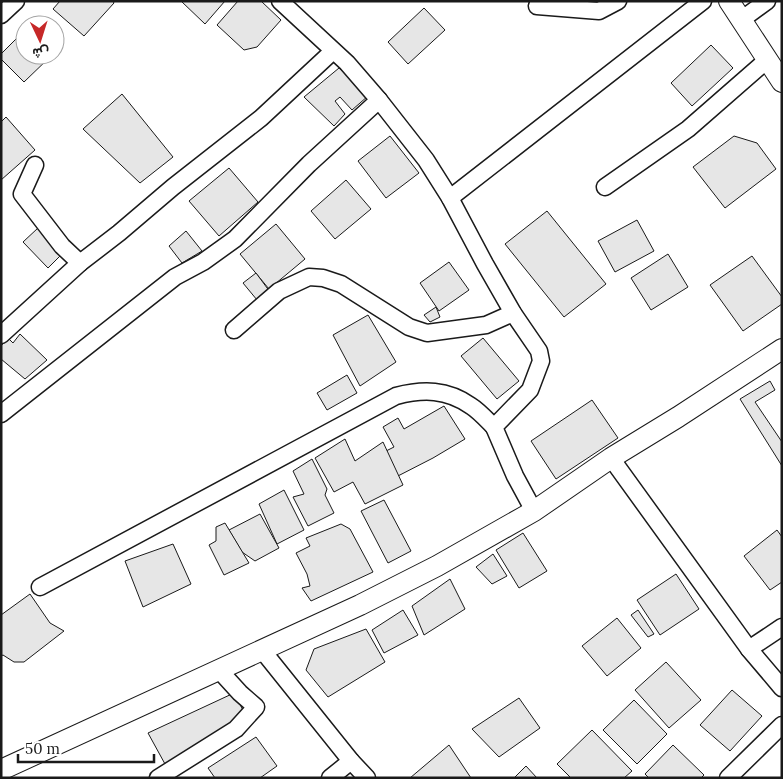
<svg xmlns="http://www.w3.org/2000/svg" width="783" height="779" font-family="Lora,Vazirmatn,serif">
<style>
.building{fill:#e6e6e6;stroke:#1a1a1a}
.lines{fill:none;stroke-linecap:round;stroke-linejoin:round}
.minor-casing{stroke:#1a1a1a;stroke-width:19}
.tertiary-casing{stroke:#1a1a1a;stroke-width:22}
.minor{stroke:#fff;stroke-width:16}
.tertiary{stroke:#fff;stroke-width:20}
</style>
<rect width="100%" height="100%" fill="#fff"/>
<g class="building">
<path d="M60 1H113L114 3 84 36 53 9Z"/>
<path d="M181 1H225L205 24Z"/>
<path d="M238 1H261L281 20 257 47 244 50 217 25Z"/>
<path d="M424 8 445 30 408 64 388 42Z"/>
<path d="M25 30V55H52L24 82 1 59V54Z"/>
<path d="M711 45 733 68 692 106 671 83Z"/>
<path d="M339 68 368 96 352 110 340 97 335 101 345 114 334 126 304 97Z"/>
<path d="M122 94 173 157 140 183 83 129Z"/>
<path d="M6 117 35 150 1 180V122Z"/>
<path d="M390 136 419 173 386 198 358 161Z"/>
<path d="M734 136 757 143 776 169 725 208 693 167Z"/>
<path d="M229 168 258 202 219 236 189 201Z"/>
<path d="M346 180 371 209 335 239 311 211Z"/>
<path d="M547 211 606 284 564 317 505 244Z"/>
<path d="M637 220 654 251 615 272 598 241Z"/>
<path d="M276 224 305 259 269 289 240 254Z"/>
<path d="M38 228 61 255 48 268 23 242Z"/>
<path d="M186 231 202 251 182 263 169 246Z"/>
<path d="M668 254 688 287 651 310 631 278Z"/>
<path d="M752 256 782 297V304L743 331 710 285Z"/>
<path d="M449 262 469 290 439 311 420 283Z"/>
<path d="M256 273 273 296 262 306 243 283Z"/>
<path d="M436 307 440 317 430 322 424 315Z"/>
<path d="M368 315 396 362 360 386 333 335Z"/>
<path d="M20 334 47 360 25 379 1 359V346L8 338 13 343Z"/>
<path d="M483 338 519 381 497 399 461 356Z"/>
<path d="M347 375 357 393 327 410 317 393Z"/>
<path d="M770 381 775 390 755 402 782 442V466L740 399Z"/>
<path d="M592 400 618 438 556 479 531 441Z"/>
<path d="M444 406 465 439 433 458 394 478 382 453 394 447 383 427 398 418 404 429Z"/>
<path d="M345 439 355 461 383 442 403 485 365 504 353 482 334 492 315 458Z"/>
<path d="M312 459 327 489 325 495 334 513 308 526 293 497 304 494 293 471Z"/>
<path d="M284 490 304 530 277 544 259 504Z"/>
<path d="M384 500 411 551 388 563 361 511Z"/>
<path d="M260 514 279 548 255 561 242 552 229 530Z"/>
<path d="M225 523 249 563 224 575 209 545 216 541V527Z"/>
<path d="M341 524 350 529 373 572 311 601 302 588 310 586 307 574 296 553 310 546 306 538Z"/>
<path d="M777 530 782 537V582L770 590 744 556Z"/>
<path d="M523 533 547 571 519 588 496 550Z"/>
<path d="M173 544 191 584 143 607 125 561Z"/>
<path d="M493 554 507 576 492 584 476 567Z"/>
<path d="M676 574 699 609 660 635 637 600Z"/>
<path d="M450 579 465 609 424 635 412 606Z"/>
<path d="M30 594 50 623 64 631 24 662H14L3 655 1 656V615Z"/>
<path d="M403 610 418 635 384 653 372 630Z"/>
<path d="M638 610 654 634 648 637 631 615Z"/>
<path d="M617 618 641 648 607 676 582 646Z"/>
<path d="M366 629 385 662 328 697 306 670 314 649Z"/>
<path d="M666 662 701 700 669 728 635 690Z"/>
<path d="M732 690 762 716 730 751 700 725Z"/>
<path d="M234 693 244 712 224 729 165 764 148 733Z"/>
<path d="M519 698 540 728 499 757 472 729Z"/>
<path d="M634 700 667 734 637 764 603 730Z"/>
<path d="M592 730 632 771 624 778H571L557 764Z"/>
<path d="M256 737 277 766 260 778H215L208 768Z"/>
<path d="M449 745 471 778H410Z"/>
<path d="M673 745 704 775 701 778H649L645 774Z"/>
<path d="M526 766 537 778H514Z"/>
</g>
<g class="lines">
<g class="minor-casing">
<g id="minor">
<path d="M280 1 347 63 379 100 426 160 450 198 485 264 513 313 539 351 541 361 530 390 494 427 515 476 534 511"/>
<path d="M537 6 599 11 618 1"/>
<path d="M1 15 16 1"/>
<path d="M741 20 767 1"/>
<path d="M35 165 22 194 62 246 80 263 119 233 173 187 261 118 333 51"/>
<path d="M605 187 688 129 767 60"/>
<path d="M450 198 703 1"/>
<path d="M234 330 279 291 309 277 323 278 341 284 409 327 427 333 486 325 513 313"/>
<path d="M1 335 80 263"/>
<path d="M1 414 175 277 203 262 235 239 309 164 379 100"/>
<path d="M611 458 749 649 782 688"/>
<path d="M40 587 396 396C423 389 447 389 471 406 479 411 487 420 494 427"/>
<path d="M749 649 782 627"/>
<path d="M262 650 351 761 367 778"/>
<path d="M158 778 236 729 256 707 240 693 219 670"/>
<path d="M330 778 351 761"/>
<path d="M728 778 782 725"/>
</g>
</g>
<g class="tertiary-casing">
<g id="tertiary">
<path d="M729 1 782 82"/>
<path d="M1 770 360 605 437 566 534 511 611 458 678 417 782 349"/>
</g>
</g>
<use href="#minor" class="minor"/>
<use href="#tertiary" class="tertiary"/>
</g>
<rect width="783" height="779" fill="none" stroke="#1a1a1a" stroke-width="5"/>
<g transform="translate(40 40) rotate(176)"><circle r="24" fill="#ffffff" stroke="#a3a3a3"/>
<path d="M0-4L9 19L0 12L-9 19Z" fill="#c62828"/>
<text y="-8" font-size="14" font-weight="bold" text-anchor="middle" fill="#1a1a1a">ش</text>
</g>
<path d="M18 754v8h136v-8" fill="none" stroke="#1a1a1a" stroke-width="2.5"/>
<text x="25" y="754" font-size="15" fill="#1a1a1a" stroke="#ffffff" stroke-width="4" paint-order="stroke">50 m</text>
</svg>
